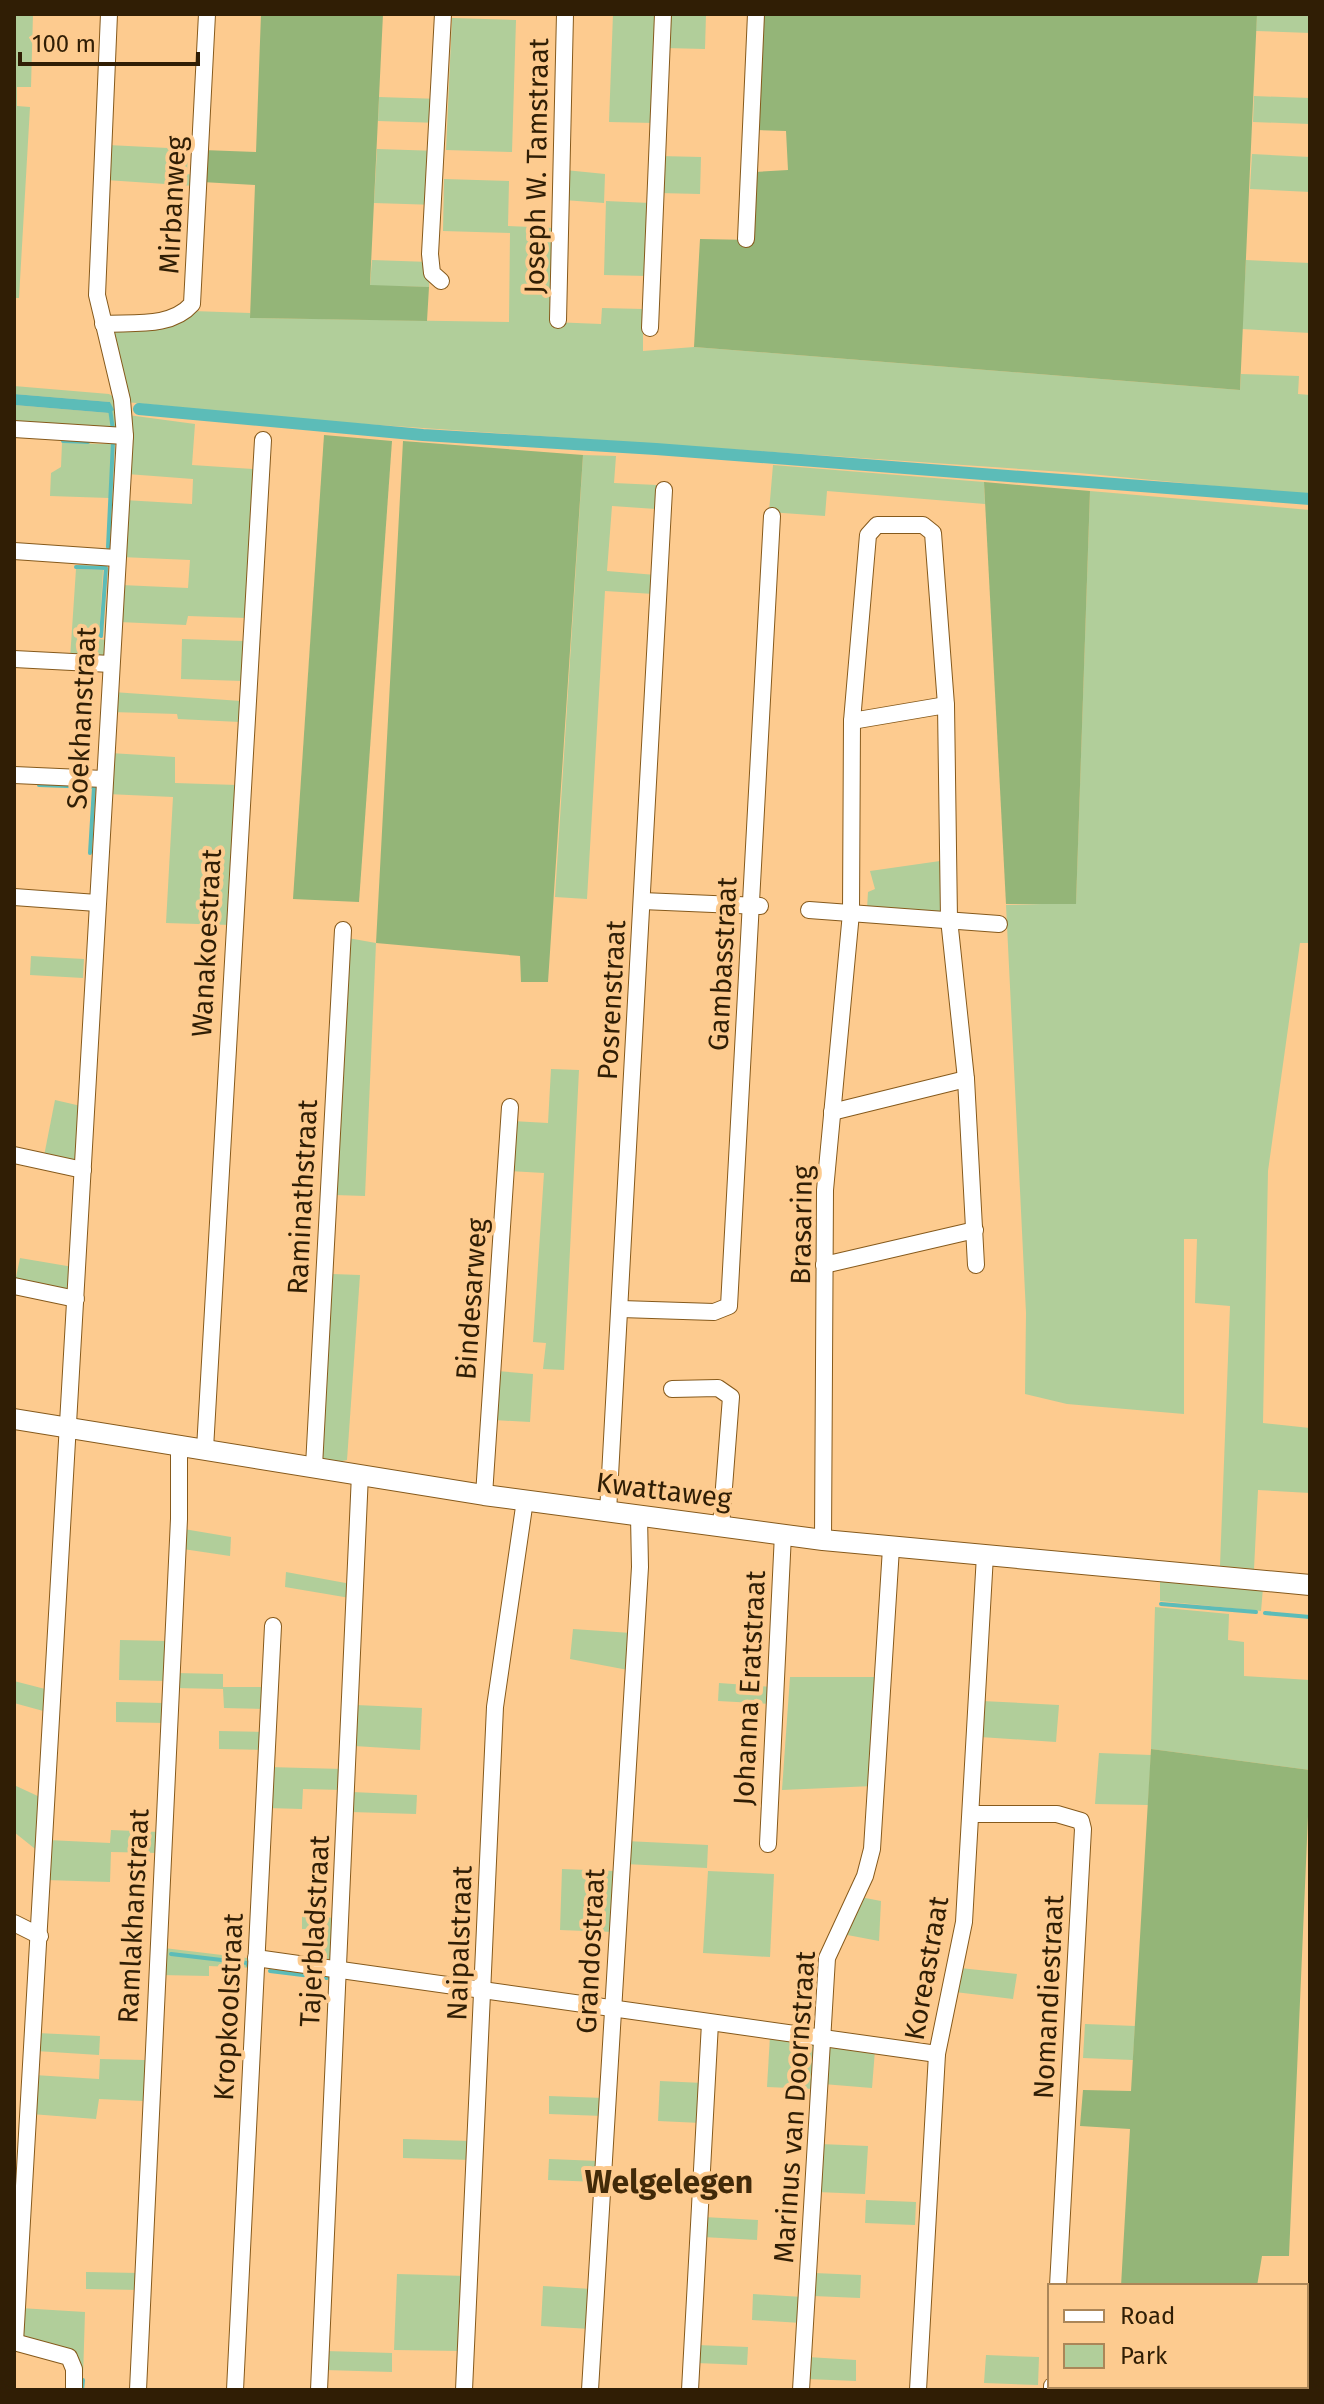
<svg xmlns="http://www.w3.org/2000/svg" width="1324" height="2404" font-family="'Fira Sans',sans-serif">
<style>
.green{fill:#b1ce9a}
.forest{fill:#94b578}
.water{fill:#5cbcb8}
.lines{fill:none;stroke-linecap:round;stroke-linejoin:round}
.stream{stroke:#5cbcb8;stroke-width:4}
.canal{stroke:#5cbcb8;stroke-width:12}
.minor-casing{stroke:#865a1c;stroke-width:18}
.major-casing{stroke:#865a1c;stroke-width:22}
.minor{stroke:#fff;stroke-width:16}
.major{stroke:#fff;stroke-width:20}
.labels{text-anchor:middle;stroke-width:8;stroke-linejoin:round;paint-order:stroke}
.street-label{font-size:28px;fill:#301e05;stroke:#fdcb8f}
.quarter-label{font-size:32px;font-weight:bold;fill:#412a09;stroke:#fdcb8f}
</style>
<rect width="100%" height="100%" fill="#fdcb8f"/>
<g class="green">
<path d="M14 14H33L31 87H17V106L30 107 19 298H14Z"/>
<path d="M613 14H658L654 123 609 122Z"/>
<path d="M666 14H706L705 49 665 48Z"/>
<path d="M1257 14H1310V33L1256 31Z"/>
<path d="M452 18 516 20 512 152 446 150Z"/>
<path d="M1254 96 1310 98V124L1253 122Z"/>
<path d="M379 97 441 99 440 123 378 121Z"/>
<path d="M108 145 188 149 187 174 195 175V186L106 180Z"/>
<path d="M377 149 439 151 437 205 374 203Z"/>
<path d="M1252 154 1310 157V192L1250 189Z"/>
<path d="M660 156 701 157 700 194 659 193Z"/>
<path d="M565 170 605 174 604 203 564 200Z"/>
<path d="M444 179 509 181 508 226 554 228 552 322 601 324 602 308 643 309V351L694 347 1240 390 1241 374 1299 376 1298 394 1310 395V495L1079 473 321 421 126 402 113 336 116 330 193 311 250 313 251 318 509 322 510 233 443 231Z"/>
<path d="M606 201 650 203 647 276 604 275Z"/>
<path d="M372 260 430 262 429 287 370 286Z"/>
<path d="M1246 260 1310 263V333L1242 329Z"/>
<path d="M14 386 109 394 115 398 119 429 14 424V405L109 413 113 410 110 402 14 394Z"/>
<path d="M128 415 195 424 192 465 253 469 247 618 188 616 186 625 119 622 121 585 188 588 190 560 121 557 124 500 192 504 193 479 127 474Z"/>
<path d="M62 443 112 444 109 498 50 496 51 473 61 467Z"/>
<path d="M583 455 616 456 614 483 657 485 656 509 612 506 607 571 656 575 654 594 605 591 587 899 555 897Z"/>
<path d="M773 465 984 482 985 504 827 491 825 516 769 512Z"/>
<path d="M1090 491 1310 510V943H1300L1268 1171 1263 1423 1310 1428V1493L1258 1490 1254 1569 1220 1566 1230 1306 1195 1303 1197 1239H1184V1414L1067 1404 1025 1394 1026 1313 1006 905 1076 903Z"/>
<path d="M76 569 103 570 99 639 106 640 105 659H70Z"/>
<path d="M182 639 244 641 243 681 181 679Z"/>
<path d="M113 692 241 701 240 722 178 719 177 714 112 712Z"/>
<path d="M110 753 175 757V783L237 785 230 925 166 923 173 797 107 794Z"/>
<path d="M947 860 944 914 867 909 868 892 875 889 870 871Z"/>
<path d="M348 938 376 943 365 1196 335 1195Z"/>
<path d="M31 956 84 959 83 978 30 975Z"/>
<path d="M551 1069 579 1070 564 1370 543 1369 546 1343 533 1342 544 1173 509 1171 512 1121 548 1123Z"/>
<path d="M55 1100 81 1106 77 1160 73 1162 44 1156Z"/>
<path d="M20 1258 73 1267 71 1291 15 1282Z"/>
<path d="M332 1274 360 1275 347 1460 334 1463 323 1460 322 1455Z"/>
<path d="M497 1371 533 1374 530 1422 494 1420Z"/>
<path d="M184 1529 231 1537 230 1556 183 1549Z"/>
<path d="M286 1572 351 1584 350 1598 285 1587Z"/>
<path d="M1160 1581 1263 1588 1261 1611 1160 1601Z"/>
<path d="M1155 1607 1229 1614 1228 1640 1244 1642V1676L1310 1680V1770L1151 1749Z"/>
<path d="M573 1629 631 1633 628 1670 570 1659Z"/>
<path d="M120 1640 169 1641 168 1681 119 1680Z"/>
<path d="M175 1673 223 1674V1687H266V1709L224 1708 223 1689 175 1688Z"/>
<path d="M790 1677H879L873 1786 782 1790Z"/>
<path d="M14 1681 49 1690 47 1712 14 1703Z"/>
<path d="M719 1683 773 1687 772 1704 718 1701Z"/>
<path d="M982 1701 1059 1705 1056 1742 980 1737Z"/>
<path d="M116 1702 165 1703V1723L116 1722Z"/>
<path d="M356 1705 422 1708 420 1750 354 1746Z"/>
<path d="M219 1731 265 1732V1750L219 1749Z"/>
<path d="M1099 1753 1151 1755 1148 1805 1095 1804Z"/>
<path d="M268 1767 343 1769 342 1790 303 1789 302 1809 267 1808Z"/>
<path d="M14 1785 42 1798 39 1852 14 1832Z"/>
<path d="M352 1792 417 1795 416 1814 351 1812Z"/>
<path d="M111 1830 160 1832V1853L111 1852 110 1882 46 1880 48 1840 110 1843Z"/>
<path d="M626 1841 708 1845 707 1868 625 1864Z"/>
<path d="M562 1869 615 1871 613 1932 560 1930Z"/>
<path d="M708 1871 774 1874 770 1957 703 1953Z"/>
<path d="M860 1897 881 1901 879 1941 842 1934Z"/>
<path d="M302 1916 336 1918 333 1963 306 1961V1929H302Z"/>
<path d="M164 1948 247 1958 251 1960 253 1968 209 1966V1976L160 1975Z"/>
<path d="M960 1968 1017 1974 1013 1999 955 1992Z"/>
<path d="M1085 2024 1135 2026 1133 2060 1083 2058Z"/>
<path d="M37 2033 100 2036 99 2055 36 2051Z"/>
<path d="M770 2036 814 2042V2089L767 2087Z"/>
<path d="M828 2046 875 2050 872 2088 823 2084Z"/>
<path d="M100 2059 145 2060 144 2101 99 2099 96 2119 31 2114 34 2075 99 2079Z"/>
<path d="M660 2081 703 2083 701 2123 658 2121Z"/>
<path d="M549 2096 604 2098 603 2116 549 2114Z"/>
<path d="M403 2139 472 2141V2160L403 2158Z"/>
<path d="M820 2144 868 2146 865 2194 817 2192Z"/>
<path d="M549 2159 599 2161 598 2182 548 2180Z"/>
<path d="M866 2200 916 2202 915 2225 865 2223Z"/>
<path d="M704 2217 758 2220 757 2240 703 2237Z"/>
<path d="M86 2272 140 2273 139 2290 86 2289Z"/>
<path d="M814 2273 861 2275 860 2298 813 2296Z"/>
<path d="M397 2274 466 2276 462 2351 394 2350Z"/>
<path d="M543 2286 592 2289 590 2329 541 2326Z"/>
<path d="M753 2294 803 2297 801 2323 752 2320Z"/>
<path d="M20 2308 85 2312 83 2378 79 2377 77 2362 23 2336Z"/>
<path d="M697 2345 748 2347 747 2365 696 2363Z"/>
<path d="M326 2351 392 2353V2372L325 2370Z"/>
<path d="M986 2355 1039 2357 1038 2385 984 2383Z"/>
<path d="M808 2357 856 2360V2381L807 2379Z"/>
</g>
<g class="forest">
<path d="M261 14H383L370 285 429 287 427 321 250 318 255 185 202 182 203 150 256 152Z"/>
<path d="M760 14H1257L1240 390 694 347 700 239 752 240 754 172 788 170 786 131 756 130Z"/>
<path d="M324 435 392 441 359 902 293 899Z"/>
<path d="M403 441 583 455 548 982H521L520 956 376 943Z"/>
<path d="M984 482 1090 491 1076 904H1006Z"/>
<path d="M1151 1749 1310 1770 1289 2256H1262L1257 2286H1121L1130 2129 1080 2126 1083 2090 1131 2091Z"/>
<rect x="1114" y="2386" width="166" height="4"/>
</g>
<path class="water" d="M14 394 110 402 114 410 109 413 14 405Z"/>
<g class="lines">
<g class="stream">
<path d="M110 409 113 430"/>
<path d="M63 441 88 442"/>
<path d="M108 547 113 442H109"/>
<path d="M76 567 106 568 101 636"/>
<path d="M39 785 94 787 90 853"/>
<path d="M1161 1604 1256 1612"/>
<path d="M1265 1613 1310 1617"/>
<path d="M171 1954 247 1963 249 1967"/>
<path d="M270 1971 327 1978"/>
<path d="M82 2390 83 2380"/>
</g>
<path class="canal" d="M139 409 423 435 656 449 1310 499"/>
<g class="minor-casing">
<g id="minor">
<path d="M746 239 756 14"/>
<path d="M441 281 432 273 430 254 443 14"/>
<path d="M558 320 565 14"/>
<path d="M103 324C133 322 171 328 192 304L207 14"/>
<path d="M650 328 663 14"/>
<path d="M14 429 125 436"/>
<path d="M14 551 116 558"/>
<path d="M14 659 111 664"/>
<path d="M852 721 946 705"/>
<path d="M14 775 104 779"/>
<path d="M14 897 97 903"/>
<path d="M642 901 760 906"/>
<path d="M809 910 999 924"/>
<path d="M832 1112 966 1079"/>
<path d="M14 1155 83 1170"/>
<path d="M824 1265 975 1230"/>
<path d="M14 1286 76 1299"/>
<path d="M621 1309 714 1312 729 1306 772 516"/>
<path d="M672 1389 718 1388 731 1397 721 1526"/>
<path d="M205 1449 263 440"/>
<path d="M314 1466 343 930"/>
<path d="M484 1495 510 1107"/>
<path d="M608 1512 664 490"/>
<path d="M823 1540 825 1190 851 913 852 721 868 535 877 525H923L933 533 946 705 949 919 966 1079 976 1265"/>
<path d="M973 1814H1057L1081 1821 1083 1829 1058 2286"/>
<path d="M768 1844 783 1534"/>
<path d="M14 1923 40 1936"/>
<path d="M256 1958 937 2054"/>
<path d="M14 2342 69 2357 74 2369V2390"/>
<path d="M15 2342 125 436 122 400 97 295 109 14"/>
<path d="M138 2390 179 1519V1444"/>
<path d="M235 2390 273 1626"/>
<path d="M319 2390 360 1474"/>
<path d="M464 2390 495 1707 525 1500"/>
<path d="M590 2390 640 1567 639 1516"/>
<path d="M690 2390 710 2023"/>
<path d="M801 2390 827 1958 865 1876 872 1849 891 1548"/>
<path d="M918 2390 937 2054 964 1922 985 1555"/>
<path d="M1052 2390V2386"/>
</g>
</g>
<g class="major-casing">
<path id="major" d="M14 1419 484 1495 823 1540 1310 1585"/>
</g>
<use href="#minor" class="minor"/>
<use href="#major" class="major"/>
</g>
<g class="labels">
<g class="street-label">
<text transform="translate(536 166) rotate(-89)" y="10">Joseph W. Tamstraat</text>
<text transform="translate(172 205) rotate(-87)" y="10">Mirbanweg</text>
<text transform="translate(81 718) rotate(-87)" y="10">Soekhanstraat</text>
<text transform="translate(206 943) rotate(-87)" y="10">Wanakoestraat</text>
<text transform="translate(722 964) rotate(-87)" y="10">Gambasstraat</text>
<text transform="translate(611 1000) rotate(-87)" y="10">Posrenstraat</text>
<text transform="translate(302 1197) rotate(-87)" y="10">Raminathstraat</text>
<text transform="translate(801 1225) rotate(-89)" y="10">Brasaring</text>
<text transform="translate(471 1299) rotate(-86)" y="10">Bindesarweg</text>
<text transform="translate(664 1490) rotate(7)" y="10">Kwattaweg</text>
<text transform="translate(749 1688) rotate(-87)" y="10">Johanna Eratstraat</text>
<text transform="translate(133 1916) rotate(-87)" y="10">Ramlakhanstraat</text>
<text transform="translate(314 1931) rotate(-87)" y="10">Tajerbladstraat</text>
<text transform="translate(459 1943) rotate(-88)" y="10">Naipalstraat</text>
<text transform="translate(590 1951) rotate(-87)" y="10">Grandostraat</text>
<text transform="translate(926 1968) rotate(-80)" y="10">Koreastraat</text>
<text transform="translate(1048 1997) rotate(-87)" y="10">Nomandiestraat</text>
<text transform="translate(228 2007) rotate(-87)" y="10">Kropkoolstraat</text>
<text transform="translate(794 2107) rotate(-86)" y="10">Marinus van Doornstraat</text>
</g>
<g class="quarter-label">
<text x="669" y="2193">Welgelegen</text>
</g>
</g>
<rect width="1324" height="2404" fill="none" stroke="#301e05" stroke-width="32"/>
<rect x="1048" y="2284" width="260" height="104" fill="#fdcb8f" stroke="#ab8658" stroke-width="2"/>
<rect x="1064" y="2310" width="40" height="12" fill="#ffffff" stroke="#ab8658" stroke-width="2"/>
<text x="1120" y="2324" font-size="24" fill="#301e05">Road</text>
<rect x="1064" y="2344" width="40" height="24" fill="#b1ce9a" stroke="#ab8658" stroke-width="2"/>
<text x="1120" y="2364" font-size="24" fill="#301e05">Park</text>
<path d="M20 52v12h178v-12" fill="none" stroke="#301e05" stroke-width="4"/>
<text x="32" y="52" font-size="24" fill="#301e05" stroke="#fdcb8f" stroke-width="6" paint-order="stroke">100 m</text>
</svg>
